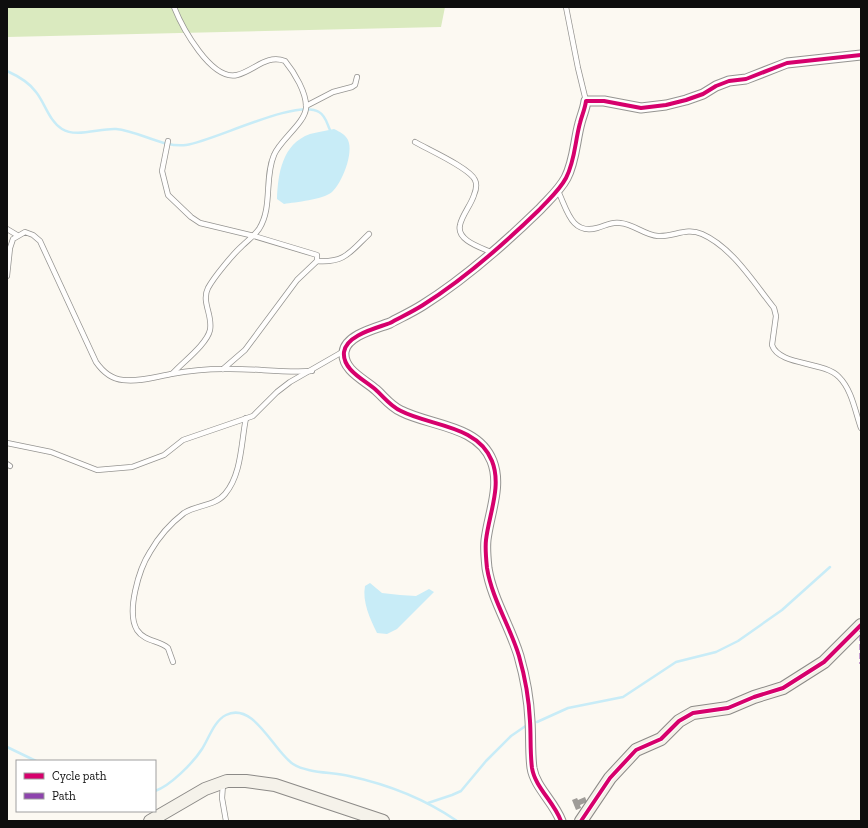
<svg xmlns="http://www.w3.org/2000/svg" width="868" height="828" font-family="'Zilla Slab',serif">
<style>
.forest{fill:#daeabf}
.water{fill:#c8ecf7}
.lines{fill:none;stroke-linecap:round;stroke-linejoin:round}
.stream{stroke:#c8ecf7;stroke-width:2.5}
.building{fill:#9f9c98}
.lane-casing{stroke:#959491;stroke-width:6}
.street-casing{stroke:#959491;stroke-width:11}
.secondary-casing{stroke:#8c8a87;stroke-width:14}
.lane{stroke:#fffefd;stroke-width:4.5}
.street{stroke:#fffefd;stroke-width:9}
.secondary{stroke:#f5f2ea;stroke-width:12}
.quiet{stroke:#8e44ad;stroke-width:3;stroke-dasharray:6 3;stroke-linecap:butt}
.cycleway-casing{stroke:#fff;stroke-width:6}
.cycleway{stroke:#d6006c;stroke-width:4}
</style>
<rect width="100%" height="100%" fill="#fcf9f2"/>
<path class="forest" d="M7 7H445L441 27 7 37Z"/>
<g class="water">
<path d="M334 129C340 132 345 134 348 140 354 153 342 183 332 192 322 200 296 202 284 204L277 199C278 174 282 144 310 134 317 132 326 131 334 129Z"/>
<path d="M370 583 382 593 400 595 416 596 429 589 434 592 397 629 387 634 377 633C370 619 362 601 365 586Z"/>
</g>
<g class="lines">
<g class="stream">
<path d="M7 71C18 76 29 82 36 92 45 103 49 121 62 129 76 138 100 128 116 129 139 131 163 148 186 145 214 141 297 98 319 112 326 116 327 124 330 130"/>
<path d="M537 722 568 708 623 697 676 662 716 652 738 641 782 610 830 567"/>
<path d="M7 747 36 761"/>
<path d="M155 791C170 786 193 763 202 749 209 738 214 721 226 715 254 701 274 752 293 764 307 773 331 772 349 776 386 784 425 799 457 821"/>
<path d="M428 803 452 795 461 791 486 761 511 736 527 725"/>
</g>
</g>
<path class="building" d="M585 797 587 802 580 805 581 808 576 810 572 800 577 798 578 800Z"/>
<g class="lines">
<g class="lane-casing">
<g id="lane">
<path d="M566 7 578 68 586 101"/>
<path d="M306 106 333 92 352 87 355 85 357 77"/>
<path d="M168 141 162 171 168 195 191 217 200 223 254 236 317 255V261L297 280 245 350 223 369"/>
<path d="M415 142C427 149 470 168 475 180 477 184 476 190 474 195 471 205 462 215 460 225 456 241 483 248 493 253"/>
<path d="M558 191C567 209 571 235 597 228 605 226 612 221 620 223 634 224 644 235 658 236 674 237 686 227 702 234 732 247 754 283 774 308L776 316 772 345C779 366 824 361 839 377 852 390 855 411 861 428"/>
<path d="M7 229 17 235"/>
<path d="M317 261C345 263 350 252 369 234"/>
<path d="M7 276 10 248 13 239 25 232 33 235 40 241 96 362C103 372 111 379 123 380 139 382 155 377 171 374 188 371 207 369 223 369 253 368 282 373 312 371"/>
<path d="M173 373C183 362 207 344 210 330 213 315 201 302 208 288 214 277 233 254 242 246 248 240 254 236 259 229 273 207 264 178 274 155 280 140 305 123 306 108 307 93 294 72 285 61 266 54 254 71 237 75 211 81 182 27 174 7"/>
<path d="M7 443 51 452 97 470 132 467 164 455 183 440 253 416 277 392 290 382 344 351"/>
<path d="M7 464 10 466"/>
<path d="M173 662 168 648C159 640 145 642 137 630 126 612 139 569 150 552 158 538 171 523 184 513 197 505 215 506 225 494 242 474 241 442 246 418"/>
<path d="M223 784 222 798 226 821"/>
</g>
</g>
<g class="street-casing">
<path id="street" d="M561 821C554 802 535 787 532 768 530 753 531 736 530 721 529 699 525 677 519 656 510 626 492 599 487 568 486 558 485 549 486 540 489 514 502 486 492 461 478 425 430 426 401 411 390 406 384 397 376 390 365 380 342 370 344 352 346 335 377 328 390 323 401 317 412 312 423 305 466 278 503 245 539 210 549 199 559 191 566 178 575 161 575 141 580 123 582 115 585 109 586 101H604L641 108 666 105 686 100 703 94 716 86 729 81 746 79 787 63 861 55"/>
</g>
<g class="secondary-casing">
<g id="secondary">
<path d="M150 821 205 789 227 781H246L275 785 383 821"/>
<path d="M581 821 610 778 636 750 661 739 679 721 693 713 728 708 754 697 783 688 824 662 861 625"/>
</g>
</g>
<use href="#lane" class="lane"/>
<use href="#street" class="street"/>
<use href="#secondary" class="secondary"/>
<path class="quiet" d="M861 626V664"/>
<g class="cycleway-casing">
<g id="cycleway">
<path d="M561 821C554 802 535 787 532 768 530 753 531 736 530 721 529 699 525 677 519 656 510 626 492 599 487 568 486 558 485 549 486 540 489 514 502 486 492 461 478 425 430 426 401 411 390 406 384 397 376 390 365 380 342 370 344 352 346 335 377 328 390 323 401 317 412 312 423 305 466 278 503 245 539 210 549 199 559 191 566 178 575 161 575 141 580 123 582 115 585 109 586 101H604L641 108 666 105 686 100 703 94 716 86 729 81 746 79 787 63 861 55"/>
<path d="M581 821 610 778 636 750 661 739 679 721 693 713 728 708 754 697 783 688 824 662 861 625"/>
</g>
</g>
<use href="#cycleway" class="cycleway"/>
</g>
<rect width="868" height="828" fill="none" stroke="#0e0e0e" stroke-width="16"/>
<rect x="16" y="760" width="140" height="52" fill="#ffffff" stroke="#9f9f9f"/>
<rect x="24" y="773" width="20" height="6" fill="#d6006c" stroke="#9f9f9f"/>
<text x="52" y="780" font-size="12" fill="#0e0e0e">Cycle path</text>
<rect x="24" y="793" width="20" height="6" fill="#8e44ad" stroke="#9f9f9f"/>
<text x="52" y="800" font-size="12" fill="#0e0e0e">Path</text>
</svg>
